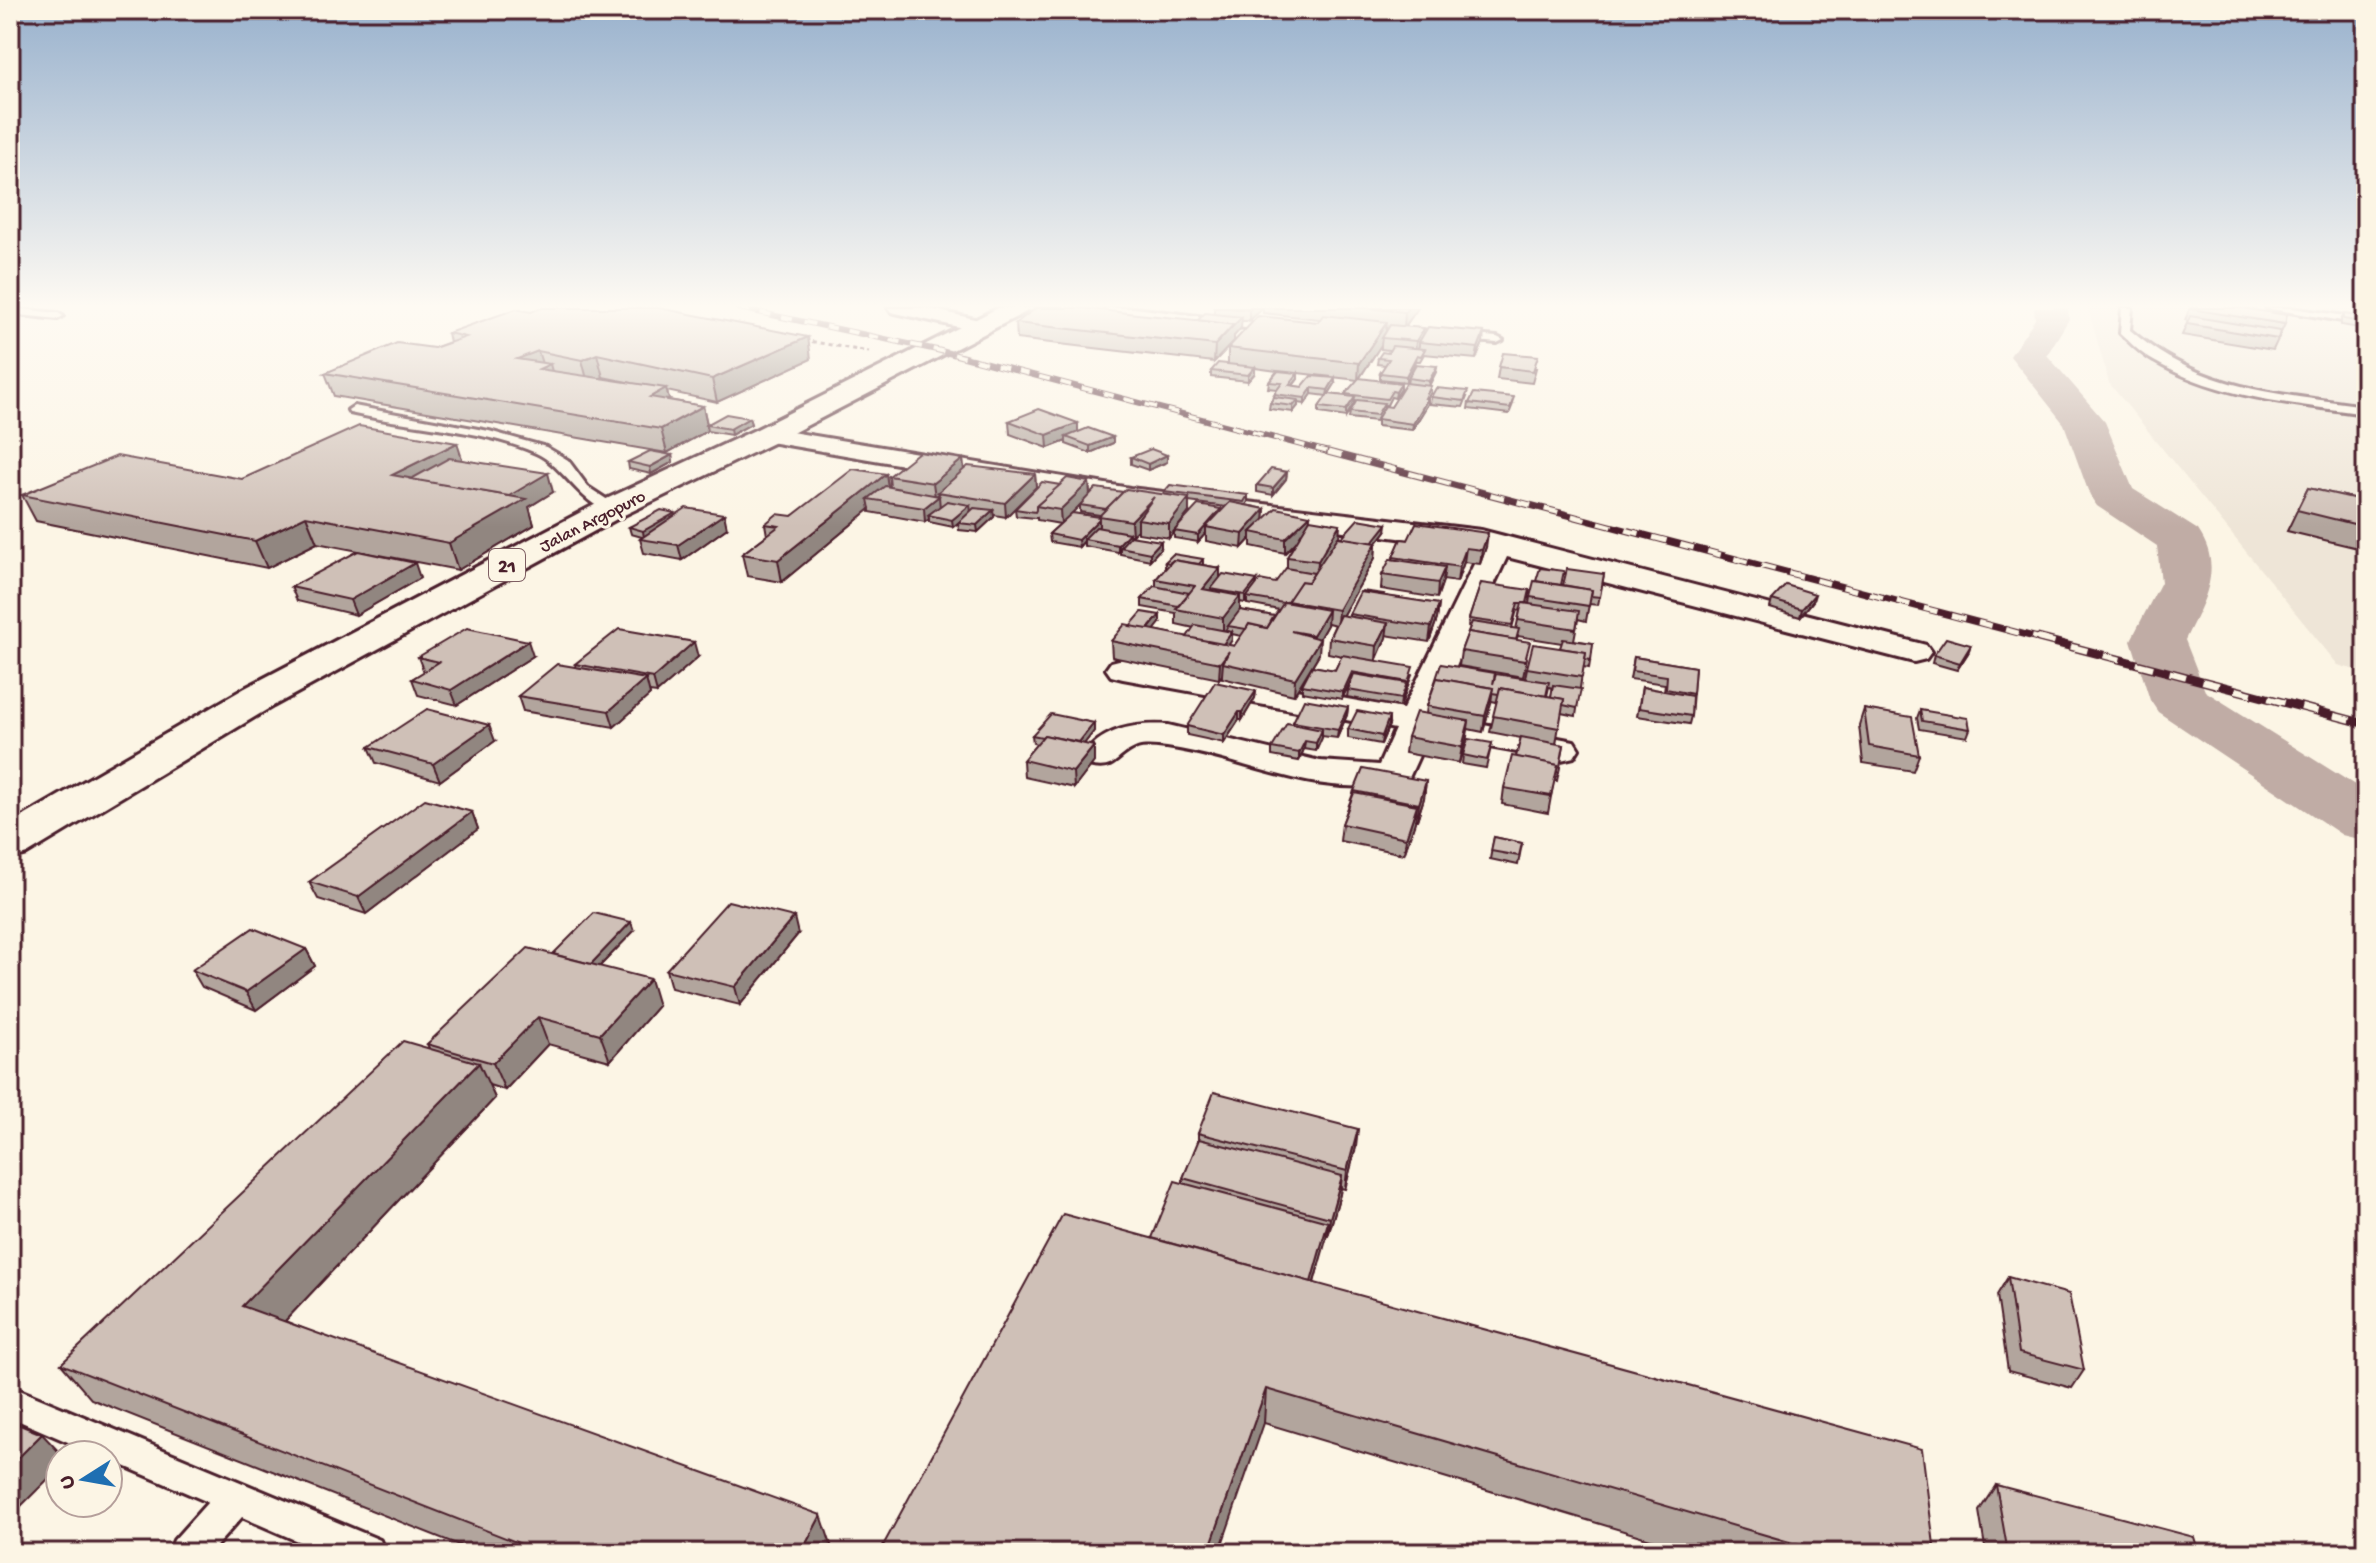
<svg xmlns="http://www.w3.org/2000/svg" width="2376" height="1563" font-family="'Gochi Hand',sans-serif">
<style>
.built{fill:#eee5d7}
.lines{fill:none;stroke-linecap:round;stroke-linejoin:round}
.river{fill:#c0aca5;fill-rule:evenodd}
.lane-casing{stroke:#4a1f2b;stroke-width:6}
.street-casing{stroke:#4a1f2b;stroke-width:6}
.highway-casing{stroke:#4a1f2b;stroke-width:6}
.path{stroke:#4a1f2b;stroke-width:3;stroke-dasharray:4 4;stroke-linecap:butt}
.lane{fill:#fcf5e5;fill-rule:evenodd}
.street{fill:#fcf5e5;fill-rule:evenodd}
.highway{fill:#fcf5e5;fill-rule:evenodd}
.rail-far2-casing{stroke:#4a1f2b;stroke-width:6}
.rail-far1-casing{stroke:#4a1f2b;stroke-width:7}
.rail-casing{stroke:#4a1f2b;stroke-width:9}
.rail-far2{stroke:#fcf5e5;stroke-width:4;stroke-dasharray:11;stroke-linecap:butt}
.rail-far1{stroke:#fcf5e5;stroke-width:5;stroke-dasharray:14;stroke-linecap:butt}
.rail{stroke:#fcf5e5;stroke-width:6;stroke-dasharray:17;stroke-linecap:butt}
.wall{fill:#b2a59d;stroke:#4a1f2b;stroke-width:2;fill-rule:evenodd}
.shaded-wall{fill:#918680;stroke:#4a1f2b;stroke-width:2}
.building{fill:#cfc0b7;stroke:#4a1f2b;stroke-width:2}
.labels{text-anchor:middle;stroke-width:6;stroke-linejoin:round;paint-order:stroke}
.far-street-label{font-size:18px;fill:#4a1f2b;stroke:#fcf5e5}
.shield{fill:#fcf5e5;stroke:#7f5f63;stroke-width:2}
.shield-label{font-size:20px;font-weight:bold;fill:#4a1f2b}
</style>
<rect width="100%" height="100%" fill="#fcf5e5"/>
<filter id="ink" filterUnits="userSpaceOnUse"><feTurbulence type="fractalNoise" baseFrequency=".0125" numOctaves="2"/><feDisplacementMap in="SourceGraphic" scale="16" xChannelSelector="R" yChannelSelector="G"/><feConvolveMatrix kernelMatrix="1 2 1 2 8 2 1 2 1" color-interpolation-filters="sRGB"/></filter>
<g filter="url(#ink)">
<path class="built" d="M2088 308H2366V673L2338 665 2109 383Z"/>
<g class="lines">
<path class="river" d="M2034 308H2068L2069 319 2047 355 2105 422 2133 489 2198 530C2225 569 2203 603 2185 640L2205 691 2366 792V841L2342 835 2158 712 2150 700 2131 640 2161 582 2157 546 2097 506 2090 496 2064 424 2010 356 2035 319Z"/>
<g class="lane-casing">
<g id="lane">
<path d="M10 308 58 313 63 316 58 319 10 314Z"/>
<path d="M1018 308H1062L1046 314Z"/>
<path d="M1105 308H1135L1277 326 1282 329 1277 332 1110 311Z"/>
<path d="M2122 308H2132L2130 330C2199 390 2279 394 2366 406V414C2295 404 2217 398 2154 361 2141 354 2131 343 2120 333Z"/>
<path d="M2266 308H2292L2366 319V325Z"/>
<path d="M1396 328 1497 337 1503 340 1497 343 1392 333 1390 331Z"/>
<path d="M354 406 489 431 546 447 568 460 588 487 620 508 618 511C588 516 563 464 536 453 479 428 410 427 350 413L348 410Z"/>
<path d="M10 1386 380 1540 385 1553H325L242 1517 210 1553H169L174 1540 208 1502 108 1459V1455H98L10 1417Z"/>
</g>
</g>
<g class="street-casing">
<g id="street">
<path d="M888 308H926L988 322 991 326 981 332 891 312Z"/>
<path d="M767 428 1130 488 1481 530 1926 645 1931 652 1926 659 1914 662 1507 557 1458 661 1436 715 1574 741 1579 749 1574 757 1561 760 1428 736 1408 780C1321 803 1251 759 1167 747 1158 746 1145 744 1137 747 1114 756 1117 772 1088 765L1082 757C1103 728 1135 723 1168 725L1320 761 1379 765 1395 729 1123 679 1111 676 1106 669 1111 662 1123 659 1403 709 1477 558V548L1130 504 758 440 755 435 758 430Z"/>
</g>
</g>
<g class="highway-casing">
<path id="highway" d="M998 308H1028L1024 313 777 441 624 515 273 706 27 854 10 859V824L245 688 602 501 757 429Z"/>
</g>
<path class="path" d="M804 340 869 352"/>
<use href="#lane" class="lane"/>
<use href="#street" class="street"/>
<use href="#highway" class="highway"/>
<g class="rail-far2-casing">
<path id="rail-far2" d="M739 308 937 350 1336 454"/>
</g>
<g class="rail-far1-casing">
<path id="rail-far1" d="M1328 452 2045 640"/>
</g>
<g class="rail-casing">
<path id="rail" d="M2038 638 2366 724"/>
</g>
<use href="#rail-far2" class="rail-far2"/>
<use href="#rail-far1" class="rail-far1"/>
<use href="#rail" class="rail"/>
</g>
<g class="wall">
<path d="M1214 308H1263L1249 321H1241V328L1234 336V341L1214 362 1017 339 1016 323 1198 320 1214 314Z"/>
<path d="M1263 308H1418L1405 326 1423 335 1483 343 1476 359 1424 354 1420 361H1416L1406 382 1380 379V373L1386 365 1377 364 1378 358 1388 353 1389 350 1381 349V345L1359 379 1401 389 1395 398 1391 397 1387 405H1384V408L1391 407 1407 384 1408 378 1437 366 1436 372 1429 386 1431 392 1428 398V404L1412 430 1377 426V420L1376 421 1349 418 1350 412 1356 401H1354L1346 417 1319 413V407L1327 396 1312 394 1305 404 1298 403V406L1293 412 1269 409 1270 403 1278 389 1268 388 1269 382 1277 371 1255 368V373L1248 381 1211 377V371L1228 364V348L1318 322 1320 319 1263 313ZM1298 373 1358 380 1345 394V396L1329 394 1335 384 1302 387 1293 386 1298 379Z"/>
<path d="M2190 308 2285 324 2273 350 2182 335 2188 321 2185 320Z"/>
<path d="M2344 314 2362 322 2359 328 2341 325V320Z"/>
<path d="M448 333 811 359 717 402 667 391 669 400 703 406 707 424 749 418 751 424 731 435 707 431 667 453 334 396 325 373 434 348 450 342ZM603 377 632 383 600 378Z"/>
<path d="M1499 367 1536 368 1532 383 1497 379Z"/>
<path d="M1431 397H1467L1463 407 1430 404Z"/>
<path d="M1469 403 1513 404 1509 414 1468 409Z"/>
<path d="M1009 421 1113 437V443L1090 453 1066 444V441L1048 448 1010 434Z"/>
<path d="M672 455 673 462 651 474 629 469 628 462Z"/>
<path d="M1167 455V462L1148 470 1131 464V457Z"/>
<path d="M963 459 964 470 1035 474 1036 487 1006 517 994 515V517L978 532 959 530 958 523 953 527 929 522V519L925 522 870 512V509L782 582 747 576 742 554 767 535 765 524 792 516 886 474 888 487H890L889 476Z"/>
<path d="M463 460 553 492 529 507 534 525 458 570 317 543 267 568 36 521 22 495 242 479Z"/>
<path d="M1287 472 1286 479 1273 495 1257 492V485Z"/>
<path d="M1089 482 1090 494 1123 492 1164 495V492L1248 495V502L1246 505 1265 509 1264 519 1310 515 1309 520 1339 537 1386 531 1376 544 1375 558 1342 616 1349 617V614L1384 596 1439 604 1437 619 1429 642 1386 635 1376 661 1412 675 1400 707 1347 697 1348 690 1351 680 1342 699 1302 692V685L1310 670 1294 695 1222 678V675L1219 679 1112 657 1111 641 1130 626 1160 623 1154 630 1187 637 1194 628 1176 624V613L1142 607V599L1156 587V579L1165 568V562L1203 559V565L1220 568V578L1256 584 1275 583 1287 568V557L1297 542 1285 553 1251 546V538L1242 548 1206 541V533L1198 542 1174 538V532L1169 538 1138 533V529L1132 535H1129V537L1161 548 1150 560 1120 554V550L1118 552 1084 546V541L1079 547 1050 542 1049 534 1060 524 1037 520V517L1035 518 1016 516 1015 509 1060 485ZM1189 502 1226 507 1221 511V509L1177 527 1189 512ZM1080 505V512L1100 515 1099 517 1072 513ZM1247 599V604L1279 610 1274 616 1240 610V602L1245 603ZM1328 623 1335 625 1329 638 1328 653 1342 656 1335 670 1312 666 1319 654V639ZM1232 634 1241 636 1234 646 1228 645 1232 640Z"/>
<path d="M2308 488 2366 501V550L2287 531Z"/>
<path d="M675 515 727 528 682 560 644 553 640 539 642 537 631 534 629 527Z"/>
<path d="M1401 539 1486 547 1480 564 1464 562 1457 582 1443 580 1437 598 1381 589 1382 575 1393 559Z"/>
<path d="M1604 574 1598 605 1589 604 1586 621 1578 619 1574 640 1593 643 1589 668 1583 667 1576 716 1561 713 1556 744 1564 745 1557 781 1554 780 1548 813 1502 804 1504 788 1516 757 1521 738 1490 732 1497 702 1491 701 1483 732 1468 729 1459 763 1405 753 1407 737 1426 714 1427 706 1435 682 1493 684 1525 678 1527 668 1560 648 1562 643 1518 636 1516 640 1527 658 1523 677 1459 666 1461 651 1470 627 1468 626 1469 619 1481 583 1529 604 1530 597 1561 585ZM1517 610 1520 611 1516 629 1512 628ZM1549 687 1553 688 1551 697 1547 696Z"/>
<path d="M420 578 356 615 297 601 291 587Z"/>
<path d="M1772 600 1813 601 1800 617 1770 608Z"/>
<path d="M1968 653 1957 670 1932 663 1934 655Z"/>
<path d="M533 656 457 705 418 695 412 679 424 672 418 657Z"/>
<path d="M698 657 657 693 649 692 650 695 614 727 523 711 518 696 576 668 575 664Z"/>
<path d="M1634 657 1695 667 1691 716 1689 724 1637 716 1642 687 1664 691 1665 684 1630 679Z"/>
<path d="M1256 691 1255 698 1242 720H1239L1224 743 1187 735V726Z"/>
<path d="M1348 707 1347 715 1337 738 1322 736 1316 751 1304 749 1299 761 1272 756V748L1293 725V722Z"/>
<path d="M1864 709 1919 755 1913 771 1863 763 1859 725Z"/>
<path d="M1920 710 1970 729 1967 737 1919 729 1917 718Z"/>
<path d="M1094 723V731L1084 744 1094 762 1074 788 1024 777 1023 760 1037 744 1033 743 1032 735Z"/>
<path d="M1389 725 1381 744 1348 738V729Z"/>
<path d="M495 741 440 781 376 763 369 747Z"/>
<path d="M1492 743 1486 768 1462 764 1463 755Z"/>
<path d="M1426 781 1424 798 1417 820H1415L1404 854 1340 841 1342 824 1354 791Z"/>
<path d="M472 812 478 829 366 914 318 899 309 882Z"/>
<path d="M1494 837 1522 843 1518 865 1490 859Z"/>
<path d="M634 931 600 966 658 1006 610 1061 548 1044 505 1090 489 1085 495 1098 285 1321 832 1548 829 1553H479L91 1399 61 1364 429 1048 427 1044 553 954Z"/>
<path d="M798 934 740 1005 671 988 666 970Z"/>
<path d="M306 949 315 966 256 1010 202 987 192 970Z"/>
<path d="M1198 1133 1356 1147 1345 1189 1341 1188 1340 1194 1328 1236H1326L1314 1283 1935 1553H1697L1264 1423 1152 1238 1183 1183V1178L1198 1143Z"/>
<path d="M2008 1277 2084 1370 2072 1388 2008 1371 1997 1295Z"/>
<path d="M1996 1485 2199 1553H1986L1979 1511Z"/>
</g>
<g class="shaded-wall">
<path d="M1252 308H1263L1249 321V310Z"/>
<path d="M1408 308H1418L1404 328 1405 312Z"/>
<path d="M1242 317 1241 328 1234 336V341L1214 362 1215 345Z"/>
<path d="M1387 322 1385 338H1382L1381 345 1358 380 1359 363Z"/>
<path d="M1424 328 1423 339 1419 342V346L1415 353 1416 341Z"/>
<path d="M1484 332 1483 343 1476 359 1478 348Z"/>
<path d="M808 337 811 359 717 402 712 379Z"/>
<path d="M538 351 543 367 550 364 556 387 517 359Z"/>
<path d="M597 354 603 377 588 383 582 360Z"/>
<path d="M1417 355 1416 361 1406 382V376Z"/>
<path d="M1437 366 1436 372 1428 387 1429 381Z"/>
<path d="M1255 367V373L1248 381V375Z"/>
<path d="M1298 373V379L1288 391 1289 385Z"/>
<path d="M1335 378V384L1327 396 1328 390Z"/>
<path d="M1401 383V389L1395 398 1396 392Z"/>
<path d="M666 388 672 412 650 397Z"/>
<path d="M1312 388V394L1305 404V398Z"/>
<path d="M1355 397 1354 403 1346 417V410Z"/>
<path d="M1428 398V404L1412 430 1413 424Z"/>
<path d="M1298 400V406L1293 412V406Z"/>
<path d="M703 406 707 425H706L707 431 667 453 661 429Z"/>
<path d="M749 418 751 424 731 435 730 429Z"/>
<path d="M1078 423V436L1066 437V441L1048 448 1047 435Z"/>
<path d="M1113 437V443L1090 453V446Z"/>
<path d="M457 443 465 468 432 485 392 475Z"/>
<path d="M672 455 673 462 651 474 650 467Z"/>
<path d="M1167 455V462L1148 470V464Z"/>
<path d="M963 459 964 472 935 497 933 483Z"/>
<path d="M1287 472 1286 479 1273 495V488Z"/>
<path d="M548 473 553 492 529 507 534 525 458 570 449 543 508 496Z"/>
<path d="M886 474 889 494 868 499 870 509 782 582 778 560Z"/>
<path d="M1035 474 1036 487 1006 517 1005 503Z"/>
<path d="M1089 482 1090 495 1061 524 1060 510Z"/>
<path d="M939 496 940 509 928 515 929 519 925 522 924 508Z"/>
<path d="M1154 497 1138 519V529L1132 535 1131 521Z"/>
<path d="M1189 498V512L1169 538V524Z"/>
<path d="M970 505 971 512 953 527 952 520Z"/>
<path d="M1221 509V516L1206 527V533L1198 542V535Z"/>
<path d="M1265 509 1264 522 1251 532V538L1242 548 1243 534Z"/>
<path d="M993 510 994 517 978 532 977 525Z"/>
<path d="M675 513 676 520 644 538 643 531Z"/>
<path d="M724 514 727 528 682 560 678 545Z"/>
<path d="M1310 515 1309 529 1285 553V539Z"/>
<path d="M306 516 317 543 267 568 255 541Z"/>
<path d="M1099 519V526L1086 539H1084V541L1079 547 1078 540Z"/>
<path d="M1340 524 1339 538 1317 576 1318 561Z"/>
<path d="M1387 524 1386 531 1376 544 1375 558 1337 625 1338 610 1367 548Z"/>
<path d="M1129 533 1130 540 1120 547V550L1118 552V545Z"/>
<path d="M1488 533 1486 547 1480 564 1482 550Z"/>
<path d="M1161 541V548L1150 560V553Z"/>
<path d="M1466 548 1464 562 1457 582 1459 567Z"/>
<path d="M415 563 420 578 356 615 350 600Z"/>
<path d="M1445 567 1443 581 1437 598 1438 583Z"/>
<path d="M1220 568V583L1211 589V594L1203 589Z"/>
<path d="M1257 580 1256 587 1247 597V599L1245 603V595Z"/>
<path d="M1815 594 1813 601 1800 617 1802 609Z"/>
<path d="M1240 596V611L1223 633V618Z"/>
<path d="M1439 604 1437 619 1429 642 1431 627Z"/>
<path d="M1328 610 1327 625 1312 651 1313 635Z"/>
<path d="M1160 615V623L1144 643V635Z"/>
<path d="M1388 623 1386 638 1376 661 1377 646Z"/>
<path d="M1232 632V640L1220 657V649Z"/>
<path d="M1320 639 1319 654 1294 695 1295 679Z"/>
<path d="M528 641 533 656 457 705 451 690Z"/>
<path d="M694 642 698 657 657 693 653 678Z"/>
<path d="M1971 645 1968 653 1957 670 1960 663Z"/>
<path d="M1229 651 1223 663 1222 675 1219 679 1220 663Z"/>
<path d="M1352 672 1351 680 1342 699 1343 692Z"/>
<path d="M646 679 650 695 614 727 609 711Z"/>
<path d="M1407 683 1406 691 1400 707 1401 699Z"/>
<path d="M1493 688 1491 703 1483 732 1485 716Z"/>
<path d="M1256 691 1255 698 1242 720V712Z"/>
<path d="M1348 707 1347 715 1337 738 1338 730Z"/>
<path d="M1239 712V720L1224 743V735Z"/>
<path d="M1389 717V725L1381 744 1382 736Z"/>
<path d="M1469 721 1467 737 1459 763 1462 747Z"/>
<path d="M1094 723V731L1077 753V745Z"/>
<path d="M489 725 495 741 440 781 433 764Z"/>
<path d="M1322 730V738L1316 751V743Z"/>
<path d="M1305 741 1304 749 1299 761V753Z"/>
<path d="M1094 746V762L1074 788 1073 772Z"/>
<path d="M1426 781 1424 798 1417 820 1419 804Z"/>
<path d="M1417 805 1415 822 1404 854 1406 838Z"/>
<path d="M472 812 478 829 366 914 358 897Z"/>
<path d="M794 917 798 934 740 1005 735 987Z"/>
<path d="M631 922 634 931 594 972 591 964Z"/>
<path d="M306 949 315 966 256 1010 246 992Z"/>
<path d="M650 979 658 1006 610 1061 600 1034Z"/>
<path d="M538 1017 548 1044 505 1090 493 1063Z"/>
<path d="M479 1063 495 1098 266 1341 242 1306Z"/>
<path d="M1358 1129 1356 1147 1345 1189 1347 1171Z"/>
<path d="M1342 1176 1340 1194 1328 1236 1330 1218Z"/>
<path d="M1328 1222 1326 1240 1308 1303 1310 1284Z"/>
<path d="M1266 1389 1264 1423 1219 1553H1208Z"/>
<path d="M42 1434 62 1455H60V1467L10 1517V1466Z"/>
<path d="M821 1515 832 1548 829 1553H801Z"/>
</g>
<g class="building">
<path d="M541 308H659L808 337 712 379 597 354 582 360 538 351 517 359 550 364 539 369 666 388 650 397 703 406 661 429 325 373 397 343 434 348 466 337 448 333 516 309 531 312Z"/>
<path d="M1036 308H1080L1234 324 1215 345 1016 323Z"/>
<path d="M1227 308H1252L1249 310Z"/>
<path d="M1365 308H1408L1405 312Z"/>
<path d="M2190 308H2242L2287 315 2285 324 2190 309Z"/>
<path d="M1205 313 1242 317 1234 325 1198 320Z"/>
<path d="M2344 314 2362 317V322L2344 319Z"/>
<path d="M1323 315 1387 322 1359 363 1228 348 1258 316 1318 322Z"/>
<path d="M2190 316 2280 331 2278 339 2187 324Z"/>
<path d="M1390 325 1424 328 1416 341 1382 338Z"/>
<path d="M1428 327 1484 332 1478 348 1419 342Z"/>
<path d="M1392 346 1425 349 1421 356 1417 355 1406 376 1380 373 1389 359 1378 358 1382 352 1388 353Z"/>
<path d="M1503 353 1538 356 1533 371 1499 367Z"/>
<path d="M1218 363 1255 367 1248 375 1211 371Z"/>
<path d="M1416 364 1437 366 1429 381 1408 378Z"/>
<path d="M1278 371 1298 373 1289 385 1302 387 1311 376 1335 378 1328 390 1312 388 1305 398 1274 394 1282 383 1269 382Z"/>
<path d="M1359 378 1401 383 1396 392 1392 391 1387 399 1345 394Z"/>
<path d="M1406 383 1431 386 1425 398H1428L1413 424 1377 419 1385 406 1391 407Z"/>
<path d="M1436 388 1468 391 1464 401 1431 397Z"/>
<path d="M1474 393 1514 397 1510 408 1469 403Z"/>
<path d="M1328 394 1355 397 1346 410 1319 407Z"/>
<path d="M1274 397 1298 400 1293 406 1270 403Z"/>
<path d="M1357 400 1384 403 1377 415 1350 412Z"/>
<path d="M1039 409 1078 423 1047 435 1009 421Z"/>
<path d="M726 414 749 418 730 429 706 425Z"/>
<path d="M359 426 457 443 392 475 526 499 449 543 306 516 255 541 22 495 117 456 242 479Z"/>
<path d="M1088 428 1113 437 1090 446 1066 437Z"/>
<path d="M1151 449 1167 455 1148 464 1131 457Z"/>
<path d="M650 451 672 455 650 467 628 462Z"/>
<path d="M919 452 963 459 933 483 889 476Z"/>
<path d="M449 458 548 473 509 496 411 479Z"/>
<path d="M968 466 1035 474 1005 503 938 492Z"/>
<path d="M853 469 886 474 778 560 742 554 779 526 765 524 777 514 792 516Z"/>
<path d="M1271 469 1287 472 1273 488 1257 485Z"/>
<path d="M1067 478 1089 482 1060 510 1036 506Z"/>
<path d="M1042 482 1060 485 1036 506V510L1035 512 1015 509Z"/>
<path d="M1170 485 1248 495 1244 502 1164 492Z"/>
<path d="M885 486 939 496 924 508 868 499Z"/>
<path d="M1096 488 1123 492 1106 509 1080 505Z"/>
<path d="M2308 488 2366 501V527L2297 510Z"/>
<path d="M1126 489 1189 498 1169 524 1138 519 1154 497 1131 521 1099 516Z"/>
<path d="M947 501 970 505 952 520 928 515Z"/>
<path d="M1230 502 1265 509 1243 534 1206 527Z"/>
<path d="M1198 505 1221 509 1198 535 1174 531Z"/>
<path d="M686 508 724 514 678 545 640 539Z"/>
<path d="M974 508 993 510 977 525 958 523Z"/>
<path d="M1276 508 1310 515 1285 539 1251 532Z"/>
<path d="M661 510 675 513 643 531 629 527Z"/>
<path d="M1072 513 1099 517V519L1078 540 1049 534Z"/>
<path d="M1310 519 1340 524 1318 561 1287 557Z"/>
<path d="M1358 519 1387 524 1372 543 1341 538Z"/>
<path d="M1416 523 1488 533 1482 550 1466 548 1459 567 1393 557 1401 539 1408 540Z"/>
<path d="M1096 527 1129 533 1118 545 1084 539Z"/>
<path d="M1130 536 1161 541 1150 553 1120 547Z"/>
<path d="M1338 537 1376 543 1338 610 1287 601 1301 581 1308 582Z"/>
<path d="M358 551 415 563 350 600 291 587Z"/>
<path d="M1173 554 1203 559 1199 564 1173 560 1169 563 1165 562Z"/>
<path d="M1390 559 1445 567 1438 583 1382 575Z"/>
<path d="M1173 560 1220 568 1203 589 1240 596 1223 618 1176 609 1195 586 1156 579Z"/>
<path d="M1286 568 1314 573 1308 582 1301 581 1287 602H1284L1283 603 1247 597 1260 580 1275 583Z"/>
<path d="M1540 568 1564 571 1561 585 1536 581Z"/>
<path d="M1567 569 1604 574 1600 597 1591 596 1592 590 1563 585Z"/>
<path d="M1223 574 1257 580 1245 595 1211 589Z"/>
<path d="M1534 581 1592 590 1589 606 1530 597Z"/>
<path d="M1481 583 1530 590 1527 603H1518L1512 625 1469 619Z"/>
<path d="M1786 585 1815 594 1802 609 1772 600Z"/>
<path d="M1154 586 1189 593 1178 606 1142 599Z"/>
<path d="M1362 591 1384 594 1383 596 1361 592Z"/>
<path d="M1360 592 1439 604 1431 627 1349 614Z"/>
<path d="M1284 602 1328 610 1313 635 1291 631 1320 639 1295 679 1223 663 1229 651 1220 663 1111 641 1125 624 1234 646 1249 624 1267 628Z"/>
<path d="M1522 603 1579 611 1576 629 1518 620Z"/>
<path d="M1240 610 1274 616 1267 628 1249 624 1246 629 1228 626Z"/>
<path d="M1142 612 1160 615 1148 629 1130 626Z"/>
<path d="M1340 615 1388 623 1377 646 1329 638Z"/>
<path d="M1472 622 1519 629 1516 640 1468 632Z"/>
<path d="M1195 625 1232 632 1223 644 1187 637Z"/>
<path d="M467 628 528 641 451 690 412 679 439 662 418 657Z"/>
<path d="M619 629 694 642 653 678 575 664Z"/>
<path d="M1468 632 1530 642 1525 661 1461 651Z"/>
<path d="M1946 638 1971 645 1960 663 1934 655Z"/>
<path d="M1563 639 1593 643 1591 660 1585 659 1586 652 1560 648Z"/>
<path d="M1533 644 1586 652 1582 677 1527 668Z"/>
<path d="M1342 655 1413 667 1408 682 1352 672 1343 692 1302 685 1312 666 1335 670Z"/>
<path d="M1634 657 1695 667 1693 694 1666 689 1667 676 1632 671Z"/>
<path d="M557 664 646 679 609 711 518 696Z"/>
<path d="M1441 664 1495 673 1493 684 1496 674 1549 682 1546 696 1500 688 1499 694 1492 693 1493 688 1437 678 1435 682Z"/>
<path d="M1354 674 1407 683 1401 699 1348 690Z"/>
<path d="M1437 678 1493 688 1485 716 1427 706Z"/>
<path d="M1215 682 1256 691 1242 712H1239L1224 735 1187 726Z"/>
<path d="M1553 685 1581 689 1577 708 1563 705 1564 699 1551 697Z"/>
<path d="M1642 687 1692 696 1691 716 1639 708Z"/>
<path d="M1500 688 1564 699 1559 728 1493 716Z"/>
<path d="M1304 699 1348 707 1338 730 1293 722Z"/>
<path d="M427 709 489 725 433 764 369 747Z"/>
<path d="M1864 709 1912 717 1919 755 1869 746Z"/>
<path d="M1920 710 1968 718 1970 729 1922 721Z"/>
<path d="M1357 711 1389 717 1382 736 1348 729Z"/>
<path d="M1416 712 1469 721 1462 747 1407 737Z"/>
<path d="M1051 714 1094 723 1079 742 1044 735 1042 737 1032 735Z"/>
<path d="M1287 723 1322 730 1316 743 1305 741 1299 753 1272 748Z"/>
<path d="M1044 735 1094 746 1073 772 1023 760Z"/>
<path d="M1521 737 1564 745 1559 772H1556L1558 765 1516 757Z"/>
<path d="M1468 739 1492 743 1487 760 1463 755Z"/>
<path d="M1512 756 1558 765 1551 796 1504 788Z"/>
<path d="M1363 769 1426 781 1419 804 1354 791Z"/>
<path d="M1354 793 1417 805 1406 838 1342 824Z"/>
<path d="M425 799 472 812 358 897 309 882Z"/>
<path d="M1494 837 1522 843 1519 856 1491 851Z"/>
<path d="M728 901 794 917 735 987 666 970Z"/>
<path d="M594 913 631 922 591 964 553 954Z"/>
<path d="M253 928 306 949 246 992 192 970Z"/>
<path d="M528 948 650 979 600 1034 538 1017 493 1063 427 1044Z"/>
<path d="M403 1041 479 1063 242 1306 821 1515 801 1553H544L61 1364Z"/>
<path d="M1214 1092 1358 1129 1347 1171 1198 1133Z"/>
<path d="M1199 1139 1342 1176 1330 1218 1183 1178Z"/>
<path d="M1175 1181 1328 1222 1311 1282 1152 1238Z"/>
<path d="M1063 1214 1922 1449 1935 1553H1827L1266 1389 1208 1553H879Z"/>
<path d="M2008 1277 2069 1294 2084 1370 2019 1353Z"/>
<path d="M10 1421 42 1434 10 1466Z"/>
<path d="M1996 1485 2194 1537 2199 1553H2008Z"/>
</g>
</g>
<linearGradient id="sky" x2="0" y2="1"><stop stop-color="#98b1cd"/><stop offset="0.58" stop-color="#fefaf3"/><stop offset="1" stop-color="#fefaf3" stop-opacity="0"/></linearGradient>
<rect width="2376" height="527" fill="url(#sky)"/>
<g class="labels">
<g class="far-street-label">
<text transform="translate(592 520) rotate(-27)" y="6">Jalan Argopuro</text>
</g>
<rect class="shield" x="489" y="549" width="36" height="32" rx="6"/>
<g class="shield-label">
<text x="507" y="572">21</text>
</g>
</g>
<rect width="2376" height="1563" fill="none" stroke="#fcf5e5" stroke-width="40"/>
<rect x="20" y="20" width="2336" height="1523" fill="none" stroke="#4a1f2b" stroke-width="3" filter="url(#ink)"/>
<g transform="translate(84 1479) rotate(259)"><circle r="38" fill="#fcf5e5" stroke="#b59f9b" stroke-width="2"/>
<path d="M0-6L14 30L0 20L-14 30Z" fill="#1f6fb2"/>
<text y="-12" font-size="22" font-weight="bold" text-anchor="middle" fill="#4a1f2b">U</text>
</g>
</svg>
